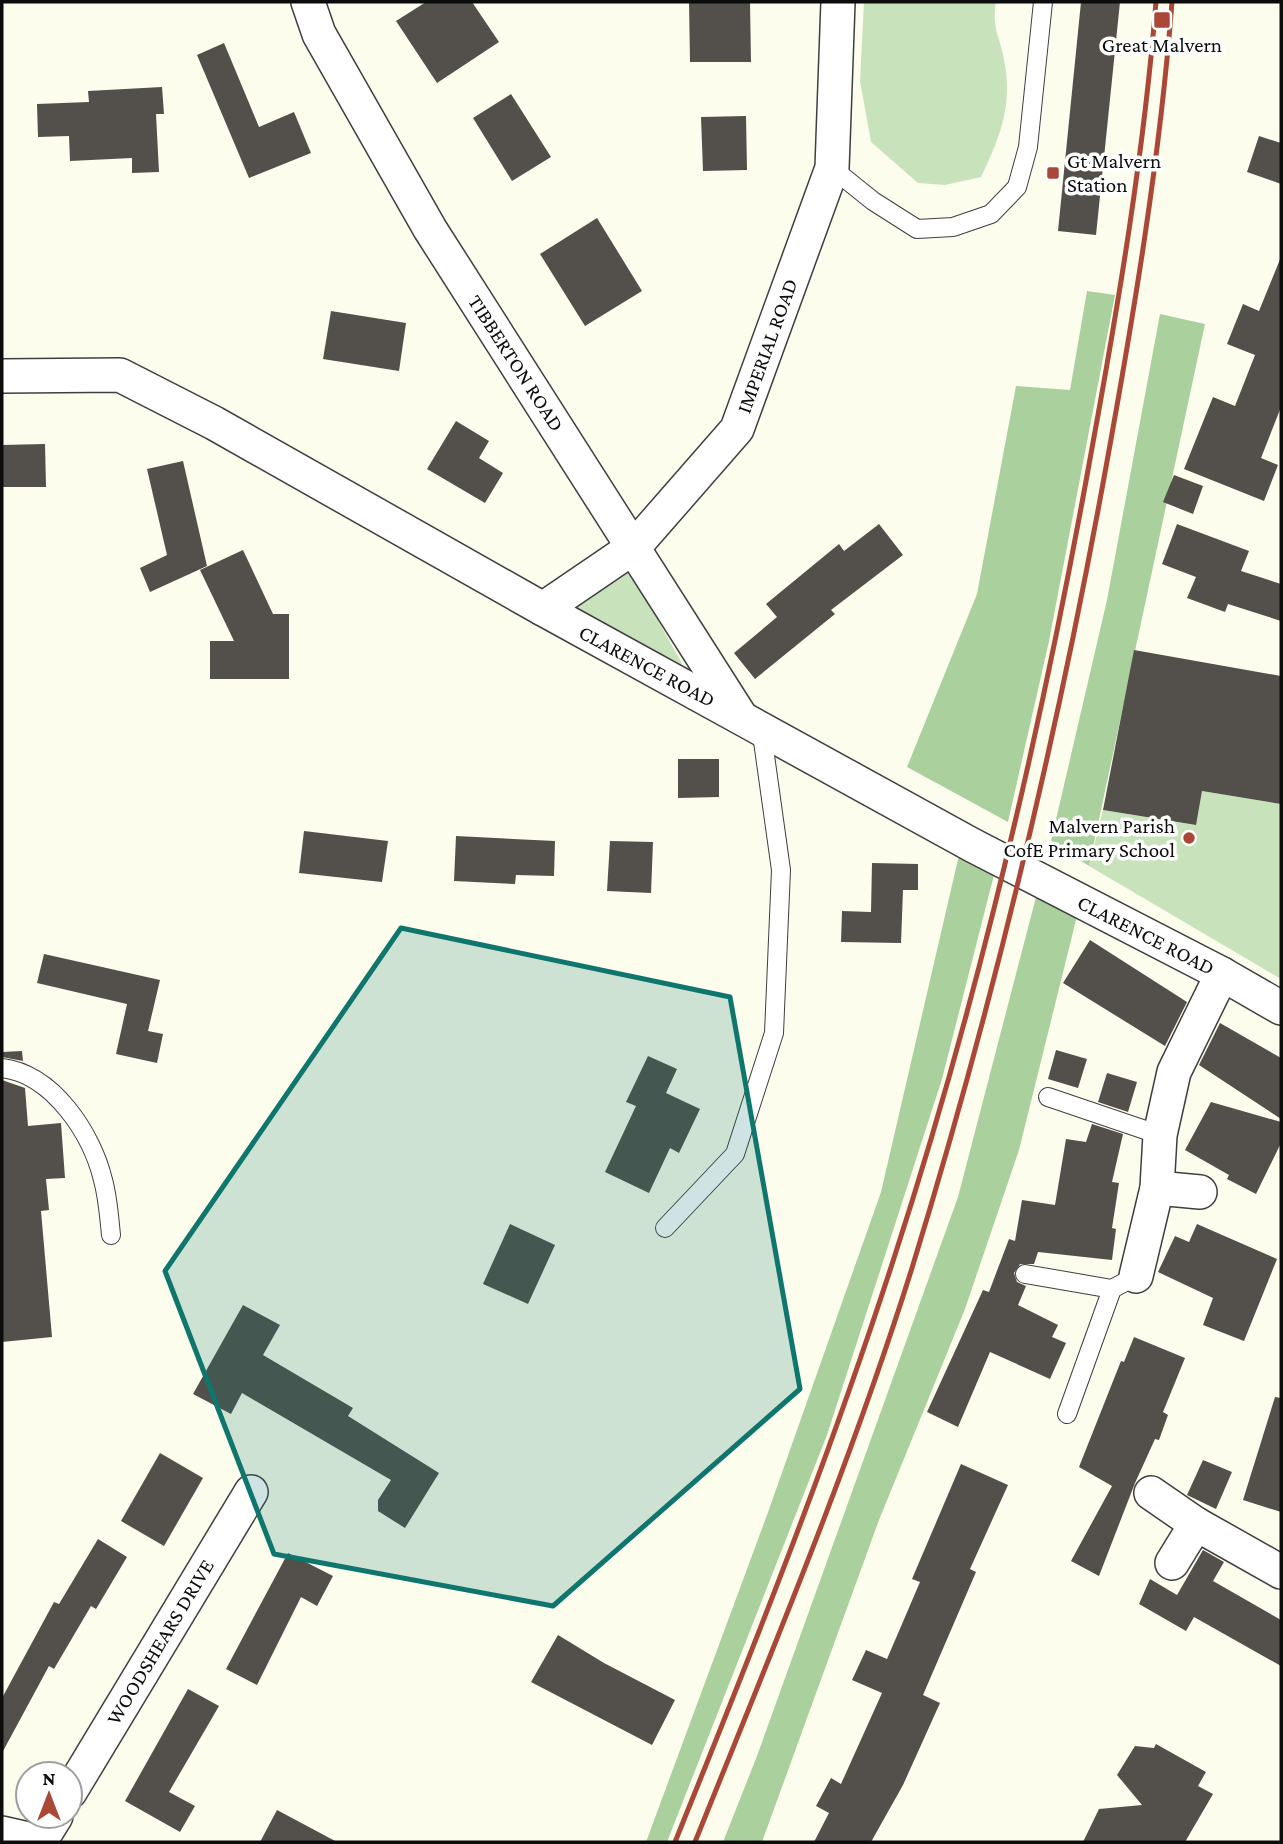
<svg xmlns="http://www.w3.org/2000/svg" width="1283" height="1844" font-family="'Crimson Pro',serif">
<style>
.green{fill:#c8e3bb}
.forest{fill:#aad19d}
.building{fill:#534f4a}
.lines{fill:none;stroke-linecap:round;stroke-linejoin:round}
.service-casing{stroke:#3f3f3f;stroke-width:20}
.minor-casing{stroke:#3f3f3f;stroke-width:36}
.service{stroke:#fff;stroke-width:18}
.minor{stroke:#fff;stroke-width:33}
.rail{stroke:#aa4736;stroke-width:5}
.marked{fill:#0f766e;fill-opacity:0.2;stroke:#0f766e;stroke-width:5;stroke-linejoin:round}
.poi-dot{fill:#aa4736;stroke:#fff;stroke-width:2.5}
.labels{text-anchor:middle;stroke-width:7;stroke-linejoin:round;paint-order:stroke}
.poi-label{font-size:21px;fill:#0c0c0c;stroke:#fff}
.street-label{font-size:21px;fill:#0c0c0c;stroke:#fff}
</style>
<rect width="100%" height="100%" fill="#fdfded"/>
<g class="green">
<path d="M864 2H996C992 26 998 32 1003 55 1014 103 1001 135 981 177L945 185 918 183 871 142 860 81Z"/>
<path d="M629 569 683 665 570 608Z"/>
<path d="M1202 791 1281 804V979L1089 866 1103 810 1195 825Z"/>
</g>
<g class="forest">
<path d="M1087 291 1115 295 1049 641 1008 822 907 767 977 594 1016 386 1070 390Z"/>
<path d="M1160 314 1205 324 1089 866 1051 841 1107 600Z"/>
<path d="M959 855 994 875 942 1079 827 1435 667 1842H646L767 1515 881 1192Z"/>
<path d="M1036 897 1077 916 1019 1150 965 1309 879 1520 762 1842H723L757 1756 958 1197Z"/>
</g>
<g class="building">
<path d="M426 2H472L499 42 437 83 396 21Z"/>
<path d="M689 2H750L751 62H690Z"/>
<path d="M1081 2H1120L1096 235 1058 231Z"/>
<path d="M224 43 259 127 294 112 311 153 249 178 197 55Z"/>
<path d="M162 87 164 114H156L159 172 132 173V158L70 161 69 136 38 137 37 104 89 102 88 91Z"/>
<path d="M511 94 551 157 512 181 473 118Z"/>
<path d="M746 116 747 170 703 171 701 117Z"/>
<path d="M1259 136 1281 143V184L1247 172Z"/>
<path d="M597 218 642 291 585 326 540 254Z"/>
<path d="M1281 257V407L1261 458 1278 465 1264 501 1184 469 1213 397 1235 406 1255 355 1227 344 1243 304 1259 311Z"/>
<path d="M331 311 406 323 399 371 323 359Z"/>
<path d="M456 421 489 441 479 458 503 473 485 503 427 469Z"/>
<path d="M45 444 46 487H2V445Z"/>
<path d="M183 461 207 566 150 592 140 568 167 555 147 469Z"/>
<path d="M1174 475 1203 486 1193 514 1163 502Z"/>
<path d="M879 524 903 555 831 610 835 614 755 679 734 653 777 617 766 604 839 544 844 551Z"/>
<path d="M1177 524 1249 551 1241 571 1281 584V621L1228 604 1225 612 1187 598 1196 577 1162 564Z"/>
<path d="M243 550 273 614H289V679H210V641H234L200 570Z"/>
<path d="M1134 650 1281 676V804L1202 791 1196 825 1103 810Z"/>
<path d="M678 759H719V797L678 798Z"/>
<path d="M304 831 388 841 382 882 299 873Z"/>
<path d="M456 836 555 841 554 876 516 875 515 884 454 881Z"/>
<path d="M610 841 653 842 651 893 607 891Z"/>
<path d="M872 863 918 864V890H903L901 943 841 942 842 911 871 912Z"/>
<path d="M1090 940 1187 1002 1165 1046 1063 983Z"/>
<path d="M44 954 160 980 148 1031 163 1034 157 1063 116 1054 127 1004 37 983Z"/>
<path d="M1220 1023 1281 1058V1119L1199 1065Z"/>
<path d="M1056 1050 1087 1059 1078 1088 1048 1079Z"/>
<path d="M22 1051 23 1061 2 1057V1052Z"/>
<path d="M648 1056 677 1069 666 1093 700 1109 679 1153 670 1148 649 1193 605 1172 636 1106 626 1102Z"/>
<path d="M1107 1073 1137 1082 1128 1112 1098 1102Z"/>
<path d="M2 1080 25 1088 28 1126 61 1123 65 1178 46 1179 49 1210 41 1211 52 1337 2 1342Z"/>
<path d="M1211 1102 1281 1122V1143L1256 1194 1227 1179 1229 1175 1185 1150Z"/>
<path d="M1092 1124 1123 1134 1112 1182 1119 1183 1112 1228 1116 1229 1112 1260 1038 1252 1034 1264H1020L1014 1273 1017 1282 1026 1286 1018 1305 1058 1325 1052 1337 1066 1343 1050 1379 990 1352 958 1427 927 1412 983 1290 989 1292 1009 1239 1015 1241 1022 1200 1055 1205 1066 1139 1086 1142Z"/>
<path d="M510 1224 555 1245 528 1304 483 1284Z"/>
<path d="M1197 1224 1277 1259 1244 1341 1203 1325 1213 1298 1158 1272 1175 1236 1189 1242Z"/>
<path d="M243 1305 280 1325 263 1355 353 1408 348 1416 439 1473 405 1528 378 1511V1500L391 1480 242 1393 231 1414 193 1394Z"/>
<path d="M1134 1337 1185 1358 1163 1412 1168 1415 1159 1440 1155 1439 1135 1483 1099 1576 1071 1561 1112 1486 1079 1467 1121 1361 1124 1362Z"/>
<path d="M1275 1397 1281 1398V1512L1243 1500Z"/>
<path d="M160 1453 203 1478 164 1546 121 1521Z"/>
<path d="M1203 1460 1232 1472 1216 1509 1187 1495Z"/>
<path d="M961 1464 1008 1485 970 1569 976 1572 923 1695 940 1703 903 1785 871 1842H814L829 1813 816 1806 831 1778 841 1784 882 1693 852 1680 866 1650 887 1659 920 1582 912 1579Z"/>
<path d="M98 1539 127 1557 96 1609 91 1606 54 1669 49 1666 2 1753V1698L54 1602 59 1604Z"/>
<path d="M1203 1550 1224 1562 1213 1581 1281 1620V1666L1194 1617 1186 1631 1139 1604 1150 1579 1177 1595Z"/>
<path d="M288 1553 333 1576 317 1606 301 1597 257 1685 226 1669Z"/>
<path d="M558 1635 604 1663 675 1700 652 1745 531 1682Z"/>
<path d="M188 1689 219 1706 169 1792 195 1806 180 1832 125 1801Z"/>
<path d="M1156 1744 1206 1772 1198 1786 1213 1794 1185 1842H1083L1099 1809 1142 1805 1117 1775 1135 1746 1154 1748Z"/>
<path d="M277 1810 337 1842H260Z"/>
</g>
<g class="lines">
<g class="service-casing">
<g id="service">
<path d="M832 168 873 201 917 229 953 227 991 214 1017 187 1028 147 1043 2"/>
<path d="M2 1068C53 1074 92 1134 103 1180 108 1198 109 1216 111 1235"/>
<path d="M1048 1097 1160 1135"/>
<path d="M665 1228 735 1154 774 1033 781 870 761 727"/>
<path d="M1025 1274 1112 1289"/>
<path d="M1067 1414 1112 1289 1136 1276"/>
</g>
</g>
<g class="minor-casing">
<g id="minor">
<path d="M308 2 319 34 430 229 739 714"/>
<path d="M2 376 120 375 214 423 543 609 972 845 1222 974 1281 1008"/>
<path d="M543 609 634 547 737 429 832 168 838 2"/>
<path d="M1157 1188 1200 1192"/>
<path d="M1136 1276 1157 1188 1160 1135 1174 1072 1222 974"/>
<path d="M1151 1493 1196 1524 1281 1572"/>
<path d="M1172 1563 1196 1524"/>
<path d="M70 1792 251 1492"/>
<path d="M2 1833 42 1842"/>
<path d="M40 1842 56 1816"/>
</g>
</g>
<use href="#service" class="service"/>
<use href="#minor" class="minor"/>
<g class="rail">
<path d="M675 1842C753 1649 830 1456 894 1258 980 994 1043 722 1092 448 1119 301 1144 151 1156 2"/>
<path d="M695 1842C771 1653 851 1463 912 1268 993 1005 1057 737 1106 467 1134 313 1160 158 1172 2"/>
</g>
</g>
<path class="marked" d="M401 928 730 997 800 1389 553 1606 274 1554 165 1271Z"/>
<g class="poi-dot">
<rect x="1153" y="11" width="18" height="18" rx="3.5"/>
<rect x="1046" y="166" width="14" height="14" rx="3.5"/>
<circle cx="1189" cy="838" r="7"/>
</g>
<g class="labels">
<g class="poi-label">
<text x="1162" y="52">Great Malvern</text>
<text x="1067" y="168" text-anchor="start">Gt Malvern<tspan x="1067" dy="24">Station</tspan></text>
<text x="1175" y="833" text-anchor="end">Malvern Parish<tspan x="1175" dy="24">CofE Primary School</tspan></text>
</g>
<g class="street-label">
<text transform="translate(767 346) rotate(-70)" y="7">IMPERIAL ROAD</text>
<text transform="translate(516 363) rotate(57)" y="7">TIBBERTON ROAD</text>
<text transform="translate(647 666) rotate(28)" y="7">CLARENCE ROAD</text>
<text transform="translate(1146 935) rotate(27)" y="7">CLARENCE ROAD</text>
<text transform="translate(160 1642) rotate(-59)" y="7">WOODSHEARS DRIVE</text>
</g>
</g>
<rect width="1283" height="1844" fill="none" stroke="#0c0c0c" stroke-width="7"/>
<g transform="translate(49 1795)"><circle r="33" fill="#ffffff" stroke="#9e9e9e" stroke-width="2"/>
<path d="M0-5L12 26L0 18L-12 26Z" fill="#aa4736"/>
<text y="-10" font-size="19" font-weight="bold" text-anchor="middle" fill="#0c0c0c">N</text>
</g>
</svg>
